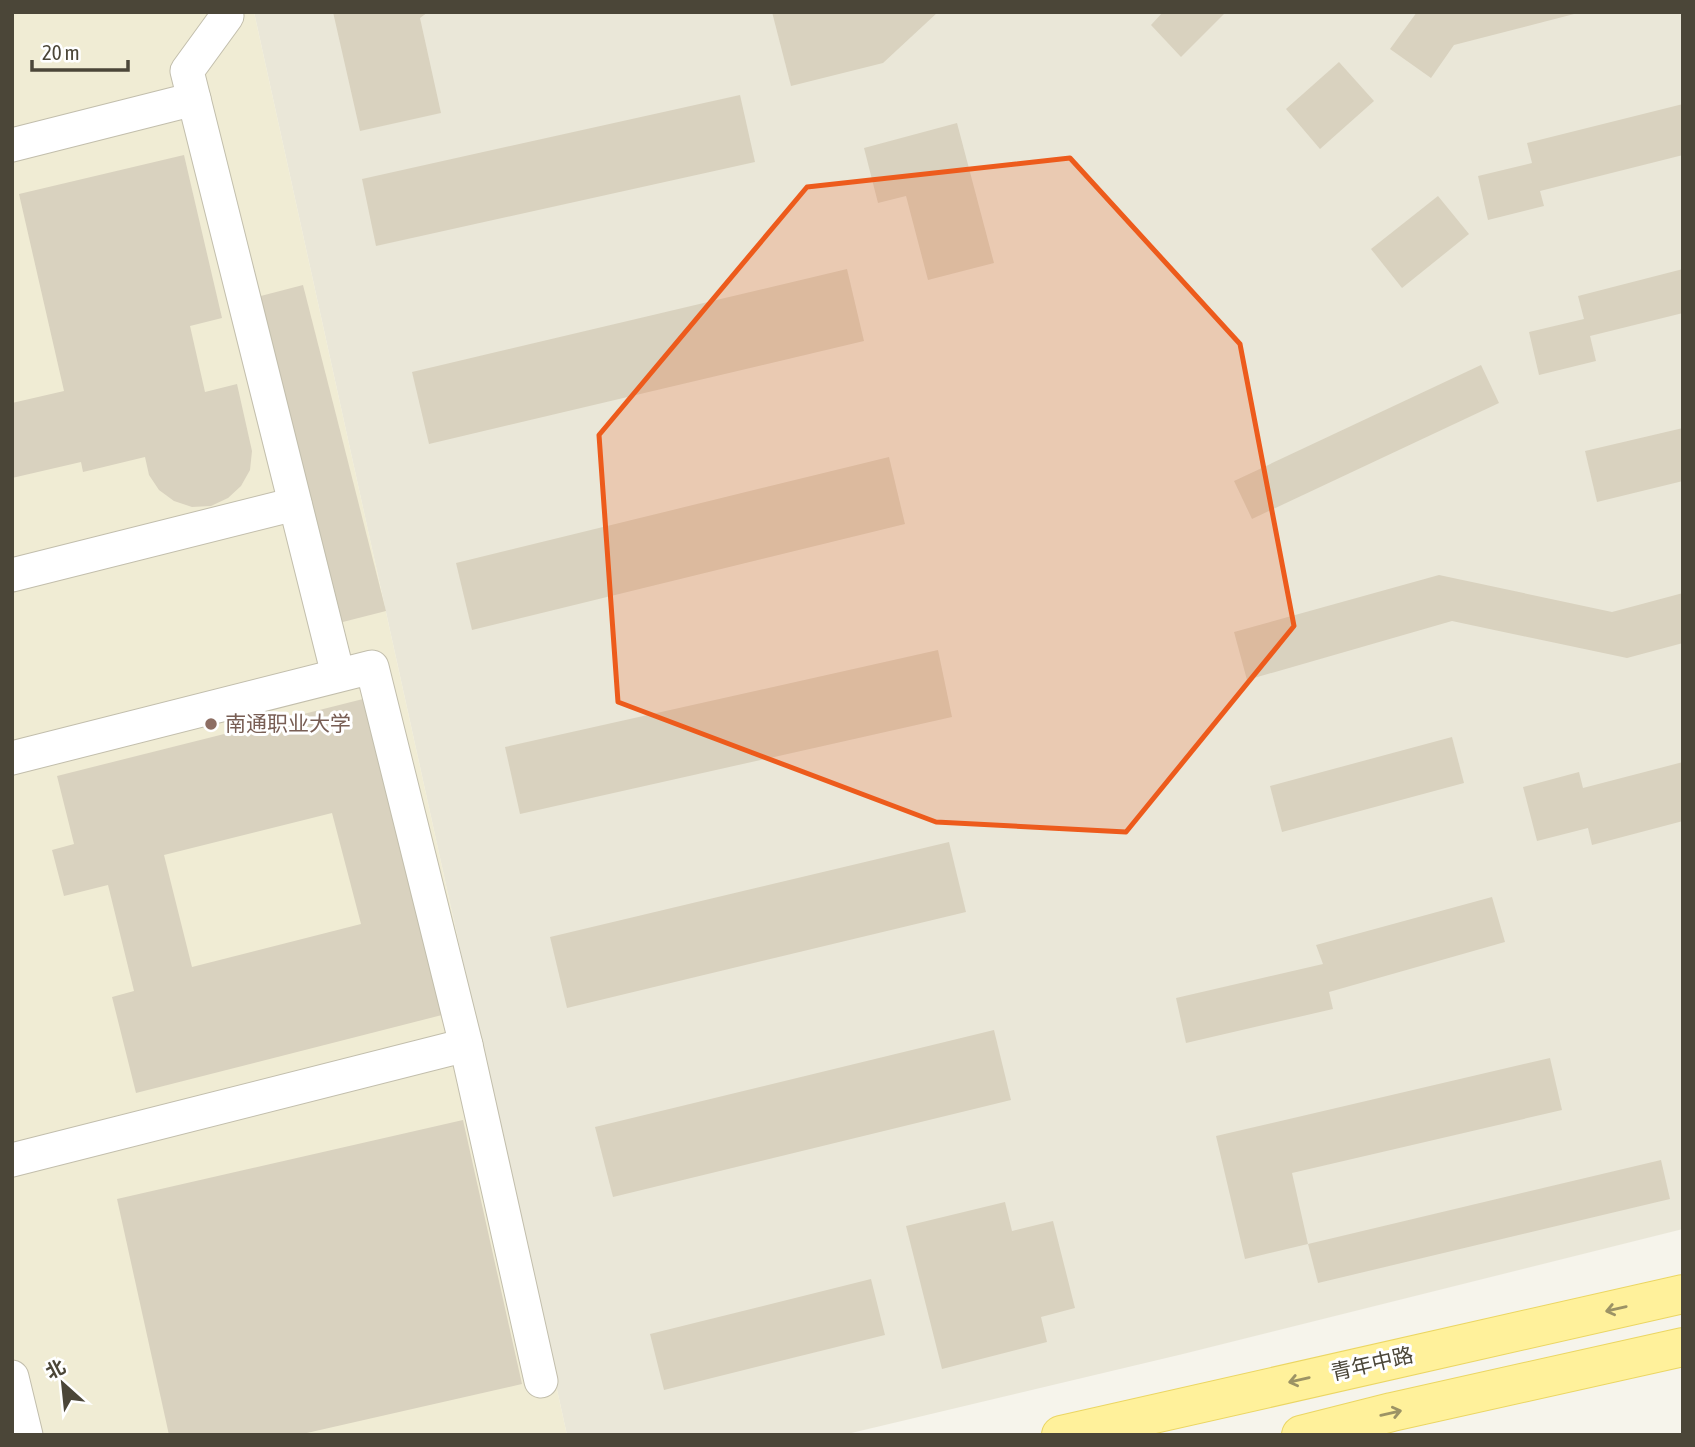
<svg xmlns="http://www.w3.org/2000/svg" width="1695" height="1447" font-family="'Asap Condensed','Noto Sans SC',sans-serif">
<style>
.residential{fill:#eae7d8}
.education{fill:#f0ecd4}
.building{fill:#d9d2bf;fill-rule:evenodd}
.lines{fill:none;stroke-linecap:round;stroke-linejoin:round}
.minor-casing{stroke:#c2beac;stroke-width:35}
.major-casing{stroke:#ebd663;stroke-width:40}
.minor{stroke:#fff;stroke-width:33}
.major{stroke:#fff19b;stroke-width:38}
.oneway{stroke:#9c9365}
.marked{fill:#ed5b1c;fill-opacity:0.2;stroke:#ed5b1c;stroke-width:5;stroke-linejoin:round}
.education-dot{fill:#8d6e63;stroke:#fff;stroke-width:2.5}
.labels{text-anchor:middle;stroke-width:6;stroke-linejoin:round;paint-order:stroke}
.education-label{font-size:21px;fill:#785e54;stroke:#fff;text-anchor:start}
.street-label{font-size:21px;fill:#4b4638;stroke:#fff}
</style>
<rect width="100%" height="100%" fill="#f6f4eb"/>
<path class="residential" d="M254 12H1683V1229L1183 1354 843 1435H567Z"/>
<path class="education" d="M12 12H254L567 1435H12Z"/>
<g class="building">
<path d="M333 12H428L420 18 441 113 360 131Z"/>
<path d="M772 12H938L883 63 791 86Z"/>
<path d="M1163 12H1226L1181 57 1151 25Z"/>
<path d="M1417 12H1578V13L1454 45 1431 78 1390 49Z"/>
<path d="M1339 62 1374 101 1320 149 1286 109Z"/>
<path d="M740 95 755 162 376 246 362 179Z"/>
<path d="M1683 104V155L1540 191 1544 206 1488 220 1478 176 1532 163 1527 143Z"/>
<path d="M957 123 994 263 928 280 906 196 878 203 864 148Z"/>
<path d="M184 155 222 318 190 326 205 392 237 384 252 451 250 470 241 486 228 498 211 506 192 507 174 501 159 490 149 475 145 457 83 472 81 462 12 478V403L64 391 19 194Z"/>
<path d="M1438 196 1469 234 1402 288 1371 249Z"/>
<path d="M847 269 864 341 429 444 412 372Z"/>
<path d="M1683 269V313L1590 336 1596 361 1539 375 1529 332 1584 319 1578 296Z"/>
<path d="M303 285 386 611 331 625 249 299Z"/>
<path d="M1481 365 1499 403 1252 519 1234 481Z"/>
<path d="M1683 428V481L1597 502 1585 451Z"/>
<path d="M889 457 905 524 472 630 456 563Z"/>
<path d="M1439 575 1612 612 1683 593V643L1627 658 1452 621 1247 680 1234 632Z"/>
<path d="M938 650 952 717 520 814 505 747Z"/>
<path d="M363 699 442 1015 136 1093 112 997 134 991 108 885 64 896 52 850 74 844 57 776ZM332 813 361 924 192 967 164 855Z"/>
<path d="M1452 737 1464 783 1282 832 1270 786Z"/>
<path d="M1683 762V821L1592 845 1588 828 1537 841 1523 787 1579 772 1583 788Z"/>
<path d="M949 842 966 912 567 1008 550 937Z"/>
<path d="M1492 897 1505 942 1329 992 1333 1009 1186 1043 1176 998 1323 964 1316 945Z"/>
<path d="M994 1030 1011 1100 613 1197 595 1127Z"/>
<path d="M1550 1058 1562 1110 1292 1173 1308 1244 1245 1259 1216 1136Z"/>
<path d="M463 1120 522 1384 298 1435H169L117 1199Z"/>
<path d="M1661 1160 1670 1199 1318 1283 1308 1244Z"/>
<path d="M1005 1202 1012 1231 1053 1221 1075 1308 1041 1317 1047 1342 942 1369 906 1226Z"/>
<path d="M871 1279 885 1335 664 1390 650 1334Z"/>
</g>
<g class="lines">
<g class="minor-casing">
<g id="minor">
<path d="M226 12 227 16 187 71 338 675"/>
<path d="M12 145 194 99"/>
<path d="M12 575 295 504"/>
<path d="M12 758 372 667 466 1045 541 1381"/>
<path d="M12 1160 466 1045"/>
<path d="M12 1377 26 1435"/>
</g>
</g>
<g class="major-casing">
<g id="major">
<path d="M1061 1435 1683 1294"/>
<path d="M1301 1435 1392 1412 1683 1347"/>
</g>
</g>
<use href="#minor" class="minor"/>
<use href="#major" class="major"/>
</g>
<defs><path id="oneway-shaft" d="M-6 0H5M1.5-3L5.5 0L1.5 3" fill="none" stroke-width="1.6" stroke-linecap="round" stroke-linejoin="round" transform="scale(1.75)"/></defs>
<g class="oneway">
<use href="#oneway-shaft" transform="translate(1616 1309) rotate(167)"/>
<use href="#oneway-shaft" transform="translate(1299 1380) rotate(167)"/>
<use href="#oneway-shaft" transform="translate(1391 1413) rotate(-13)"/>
</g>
<path class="marked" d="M1070 158 1240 344 1294 626 1126 832 936 822 618 702 599 435 807 187Z"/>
<circle class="education-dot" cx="211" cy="724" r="7"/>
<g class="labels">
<g class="education-label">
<text x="225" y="731">南通职业大学</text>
</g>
<g class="street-label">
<text transform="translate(1372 1364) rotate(-13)" y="7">青年中路</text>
</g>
</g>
<rect width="1695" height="1447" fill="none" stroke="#4b4638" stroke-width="28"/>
<g transform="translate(63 1384) rotate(333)" stroke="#ffffff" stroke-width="5" paint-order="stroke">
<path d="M0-5L12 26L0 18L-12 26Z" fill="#4b4638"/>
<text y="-10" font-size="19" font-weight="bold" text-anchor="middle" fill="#4b4638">北</text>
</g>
<path d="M32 60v10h96v-10" fill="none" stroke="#4b4638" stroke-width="3.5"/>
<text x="42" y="60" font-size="21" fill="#4b4638" stroke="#ffffff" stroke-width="5" paint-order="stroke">20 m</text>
</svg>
